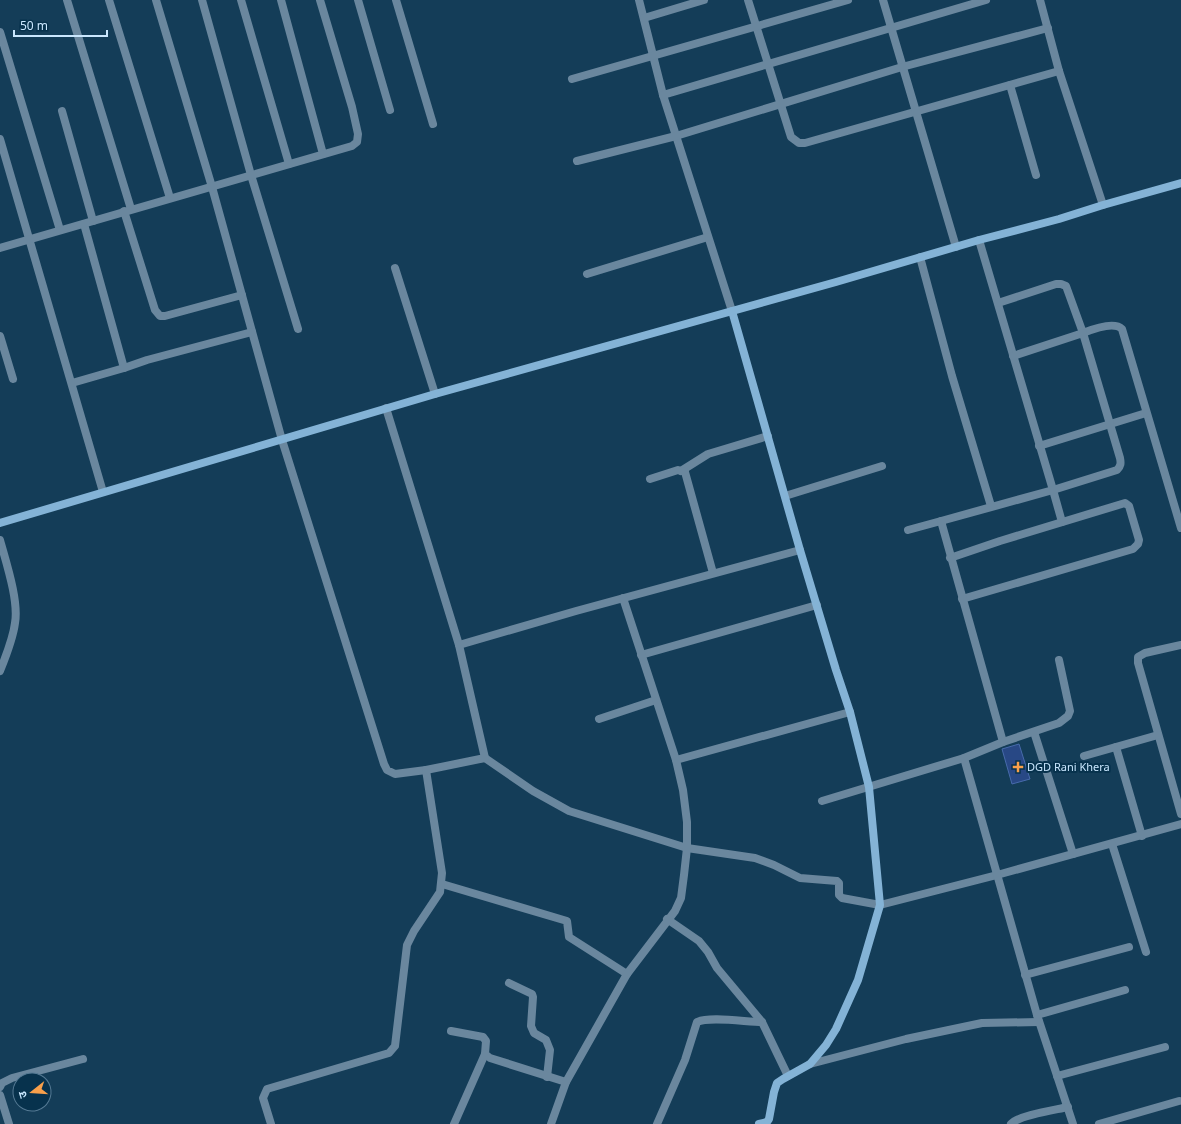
<svg xmlns="http://www.w3.org/2000/svg" width="1181" height="1124" font-family="'Noto Sans','Noto Sans Devanagari',sans-serif">
<style>
.building{fill:#284885;stroke:#486bab}
.lines{fill:none;stroke-linecap:round;stroke-linejoin:round}
.street{stroke:#6a879e;stroke-width:8}
.secondary{stroke:#84b3d6;stroke-width:8}
.poi-dot{fill:#f8a04b;stroke:#07324d;stroke-width:1.5}
.labels{text-anchor:middle;stroke-width:4;stroke-linejoin:round;paint-order:stroke}
.poi-label{font-size:11px;fill:#cae7fe;stroke:#07324d;text-anchor:start}
</style>
<rect width="100%" height="100%" fill="#143d58"/>
<path class="building" d="M1019 744 1030 779 1012 784 1002 749Z"/>
<g class="lines">
<g class="street">
<path d="M67 0 131 209"/>
<path d="M109 0 170 198"/>
<path d="M156 0 212 187 282 440 384 764 387 770 395 774 426 770"/>
<path d="M202 0 251 175 298 329"/>
<path d="M241 0 289 164"/>
<path d="M281 0 323 154"/>
<path d="M358 0 390 110"/>
<path d="M396 0 433 124"/>
<path d="M639 0 663 95 732 311"/>
<path d="M748 0 791 137 799 143H805L1059 71"/>
<path d="M883 0 956 247"/>
<path d="M1040 0 1059 71 1103 205"/>
<path d="M644 18 704 0"/>
<path d="M0 32 60 230"/>
<path d="M572 79 848 0"/>
<path d="M1010 85 1036 175"/>
<path d="M663 95 986 0"/>
<path d="M62 111 93 221"/>
<path d="M0 139 103 492"/>
<path d="M577 161 676 136 902 67 1048 28"/>
<path d="M124 211 155 310 160 316H165L242 295"/>
<path d="M84 224 124 368"/>
<path d="M979 240 1053 490 1062 522"/>
<path d="M0 248 352 146 357 142 358 134 352 107 320 0"/>
<path d="M920 257 952 376 991 506"/>
<path d="M395 268 435 394"/>
<path d="M587 274 708 237"/>
<path d="M998 303 1056 284H1061L1066 286 1083 333C1093 329 1114 321 1122 329L1181 528"/>
<path d="M0 336 13 379"/>
<path d="M72 383 124 368 147 360 252 332"/>
<path d="M386 408 459 645"/>
<path d="M1039 446 1146 413"/>
<path d="M681 471 708 454 768 436"/>
<path d="M650 479 678 470 685 472 713 573"/>
<path d="M785 496 882 466"/>
<path d="M908 530 941 521"/>
<path d="M0 540C6 562 19 601 15 623 13 639 6 656 0 671"/>
<path d="M950 558 1000 541 1125 503 1129 506 1139 540 1138 544 1133 549 962 599"/>
<path d="M1181 645 1145 653 1138 657V663L1181 814"/>
<path d="M641 655 817 605"/>
<path d="M599 719 656 700"/>
<path d="M1034 732 1073 854"/>
<path d="M1003 742 941 521 1053 490 1117 470C1121 466 1121 463 1120 458L1083 333 1013 356"/>
<path d="M1116 747 1142 836"/>
<path d="M1084 756 1158 735"/>
<path d="M485 758 533 791 569 811 687 848 755 858 774 865 800 878 837 881 839 883V895L842 898 880 905 997 875 1181 824"/>
<path d="M964 758 1037 1015 1073 1124"/>
<path d="M676 760 850 712"/>
<path d="M822 801 964 758 1003 742 1059 723 1068 716 1070 711 1059 660"/>
<path d="M1112 844 1146 952"/>
<path d="M442 884 567 921 569 937 627 974"/>
<path d="M667 919 699 941 708 952 717 968 762 1022 788 1076"/>
<path d="M1025 975 1129 947"/>
<path d="M509 983 532 994 533 997 531 1026 534 1033 546 1040 550 1050 547 1077"/>
<path d="M1037 1015 1125 990"/>
<path d="M451 1031 483 1037 486 1041 485 1054 490 1058 566 1082"/>
<path d="M810 1064 906 1039 982 1023 1039 1022"/>
<path d="M1057 1076 1165 1047"/>
<path d="M0 1087 2 1083 12 1078 83 1059"/>
<path d="M0 1095 9 1124"/>
<path d="M271 1124 263 1098 267 1089 389 1053 395 1046 407 945 414 931 440 892 442 873 426 770 485 758 459 645 576 611 800 550"/>
<path d="M454 1124 485 1054"/>
<path d="M551 1124 566 1082 627 974 675 911 681 898 684 875 687 848V822L683 790 676 760 623 598"/>
<path d="M657 1124 685 1060 697 1022C709 1016 747 1022 762 1022"/>
<path d="M1011 1124C1019 1115 1055 1110 1068 1107"/>
<path d="M1099 1124 1179 1101"/>
</g>
<g class="secondary">
<path d="M732 311 800 550 836 670 850 712 869 787 880 905 858 980 836 1029 826 1045 810 1064 783 1079 777 1083 774 1092 769 1119 767 1122 759 1124"/>
<path d="M0 523 435 394 836 282 979 240 1059 219 1103 205 1181 183"/>
</g>
</g>
<path class="poi-dot" d="M1016 761h4v4h4v4h-4v4h-4v-4h-4v-4h4z"/>
<g class="labels">
<g class="poi-label">
<text x="1027" y="771">DGD Rani Khera</text>
</g>
</g>
<g transform="translate(32 1092) rotate(253)"><circle r="19" fill="#07324d" stroke="#557a94"/>
<path d="M0-3L7 15L0 10L-7 15Z" fill="#f8a04b"/>
<text y="-6" font-size="11" font-weight="bold" text-anchor="middle" fill="#cae7fe">उ</text>
</g>
<path d="M14 30v6h93v-6" fill="none" stroke="#cae7fe" stroke-width="2"/>
<text x="20" y="30" font-size="12" fill="#cae7fe" stroke="#07324d" stroke-width="3" paint-order="stroke">50 m</text>
</svg>
